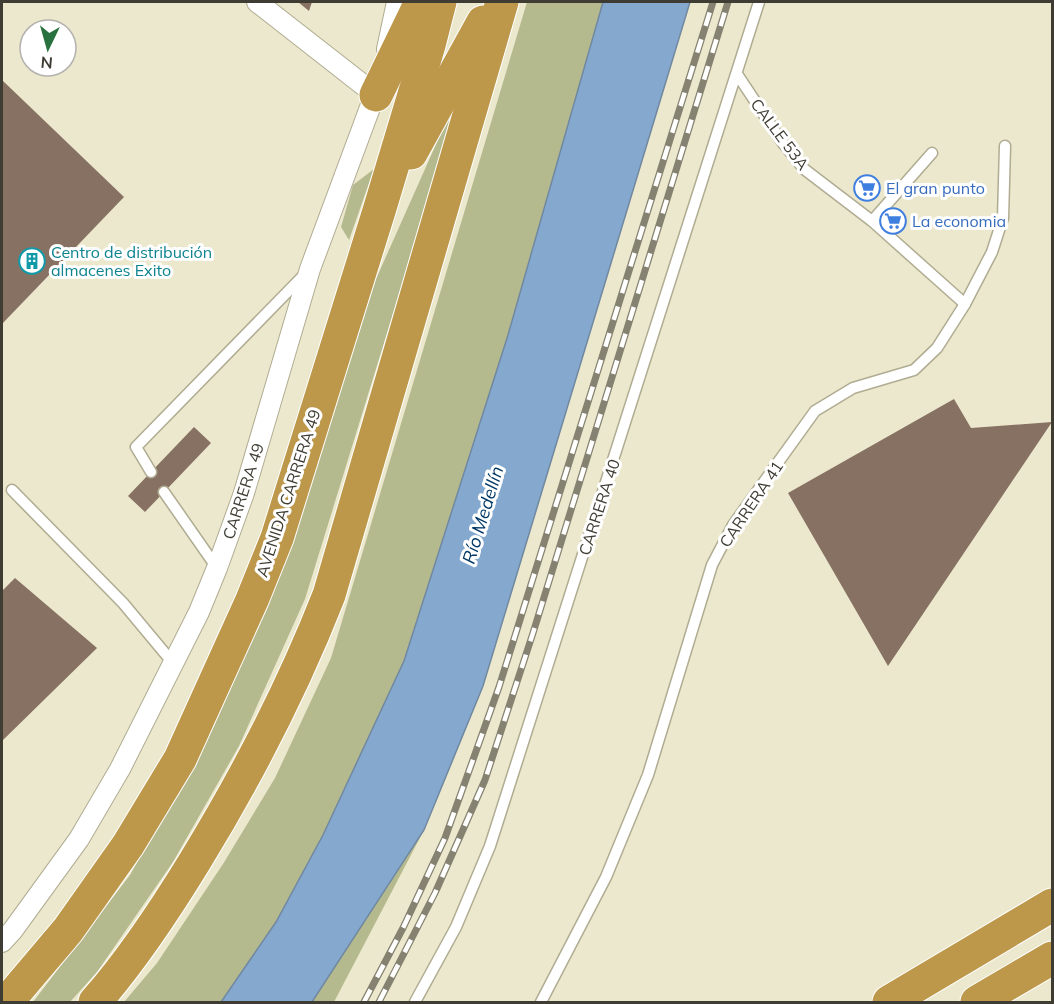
<svg xmlns="http://www.w3.org/2000/svg" width="1054" height="1004" font-family="Mulish,sans-serif">
<style>
.green{fill:#b5ba8e}
.water{fill:#85a8ce;stroke:#7088a0;stroke-width:1.5}
.building{fill:#877162}
.lines{fill:none;stroke-linecap:round;stroke-linejoin:round}
.lane-casing{stroke:#b0ac92;stroke-width:13}
.street-casing{stroke:#b0ac92;stroke-width:22}
.highway-casing{stroke:#fff;stroke-width:35}
.lane{stroke:#fff;stroke-width:10}
.street{stroke:#fff;stroke-width:20}
.highway{stroke:#bd984b;stroke-width:33}
.rail-casing{stroke:#858271;stroke-width:7}
.rail{stroke:#fff;stroke-width:4.5;stroke-dasharray:14;stroke-linecap:butt}
.labels{text-anchor:middle;stroke-width:6;stroke-linejoin:round;paint-order:stroke}
.street-label{font-size:16px;fill:#3f3d33;stroke:#fff}
.shop-label{font-size:16px;fill:#366cbe;stroke:#fff;text-anchor:start}
.culture-label{font-size:16px;fill:#0d838f;stroke:#fff;text-anchor:start}
.water-label{font-size:18px;font-style:italic;fill:#003765;stroke:#fff}
</style>
<rect width="100%" height="100%" fill="#ece8cd"/>
<g class="green">
<path d="M527 2H603L508 335 404 661 323 835 276 922 221 1002H124L157 963 223 864 275 778 331 658Z"/>
<path d="M466 77 305 599 239 746 173 862 97 972 70 1002H33L130 875 214 726 289 553 376 279Z"/>
<path d="M374 169 349 240 341 227 353 185Z"/>
<path d="M424 830 334 1002H312Z"/>
</g>
<path class="water" d="M603 2H690L483 686 424 830 312 1002H221L276 922 323 835 404 661 508 335Z"/>
<g class="building">
<path d="M298 2H312L309 11Z"/>
<path d="M2 80 124 197 2 324Z"/>
<path d="M954 399 971 428 1052 422 888 666 788 493Z"/>
<path d="M194 427 211 443 145 512 128 496Z"/>
<path d="M15 578 97 648 2 741V591Z"/>
</g>
<g class="lines">
<g class="lane-casing">
<g id="lane">
<path d="M737 74 782 142 804 169 872 221 965 304"/>
<path d="M872 221 932 153"/>
<path d="M151 472 136 447 305 274"/>
<path d="M12 490 123 603 173 663"/>
<path d="M164 492 217 568"/>
<path d="M415 1002 456 927 490 846 759 2"/>
<path d="M541 1002 606 877 648 775 712 565 733 525 815 411 853 388 914 370 937 348 965 304 992 252 1003 218 1005 146"/>
</g>
</g>
<g class="street-casing">
<g id="street">
<path d="M257 2 376 95"/>
<path d="M387 49 397 2"/>
<path d="M2 942 13 930 79 839 120 769 199 612 217 568 244 493 310 269 378 86"/>
</g>
</g>
<g class="highway-casing">
<g id="highway">
<path d="M376 95 421 2"/>
<path d="M411 153 483 22"/>
<path d="M7 1002 68 930 128 845 180 759 252 600 277 538 379 211 429 45 440 2"/>
<path d="M95 1002C133 959 165 910 195 861 247 776 293 687 329 595L502 2"/>
<path d="M889 1002 1052 905"/>
<path d="M977 1002 1052 958"/>
</g>
</g>
<use href="#lane" class="lane"/>
<use href="#street" class="street"/>
<use href="#highway" class="highway"/>
<g class="rail-casing">
<g id="rail">
<path d="M364 1002 403 928 445 838 499 687 713 2"/>
<path d="M379 1002 435 893 485 780 533 633 728 2"/>
</g>
</g>
<use href="#rail" class="rail"/>
</g>
<defs>
<g id="supermarket-ring" transform="scale(1.35)"><circle r="9.5" fill="#fff" stroke="#3f7fe0" stroke-width="1.5"/><path d="M-6-5.5h2.5l.6 2H6L4.5 2H-2.5L-4.4-4H-6ZM-1.5 3.2a1.3 1.3 0 1 0 .1 0ZM3 3.2a1.3 1.3 0 1 0 .1 0Z" fill="#3f7fe0"/></g>
<g id="building-ring" transform="scale(1.35)"><circle r="9.5" fill="#fff" stroke="#0f9aa8" stroke-width="1.5"/><path d="M-4-6H4V6H1V3H-1V6H-4ZM-2.5-4.3h1.7v1.8h-1.7ZM.8-4.3h1.7v1.8H.8ZM-2.5-1h1.7V.8h-1.7ZM.8-1h1.7V.8H.8Z" fill="#0f9aa8"/></g>
</defs>
<g fill-rule="evenodd">
<use href="#supermarket-ring" x="867" y="188"/>
<use href="#supermarket-ring" x="893" y="221"/>
<use href="#building-ring" x="32" y="261"/>
</g>
<g class="labels">
<g class="street-label">
<text transform="translate(780 134) rotate(53)" y="6">CALLE 53A</text>
<text transform="translate(243 491) rotate(-72)" y="6">CARRERA 49</text>
<text transform="translate(288 493) rotate(-72)" y="6">AVENIDA CARRERA 49</text>
<text transform="translate(751 504) rotate(-56)" y="6">CARRERA 41</text>
<text transform="translate(599 507) rotate(-72)" y="6">CARRERA 40</text>
</g>
<g class="shop-label">
<text x="886" y="194">El gran punto</text>
<text x="912" y="227">La economia</text>
</g>
<g class="culture-label">
<text x="51" y="258">Centro de distribución<tspan x="51" dy="18">almacenes Exito</tspan></text>
</g>
<g class="water-label">
<text transform="translate(483 515) rotate(-73)" y="6">Río Medellín</text>
</g>
</g>
<rect width="1054" height="1004" fill="none" stroke="#3f3d33" stroke-width="6"/>
<g transform="translate(48 48) rotate(185)"><circle r="28" fill="#ffffff" stroke="#b2b1ad" stroke-width="1.5"/>
<path d="M0-4.5L10 22L0 15L-10 22Z" fill="#29713e"/>
<text y="-9" font-size="16" font-weight="bold" text-anchor="middle" fill="#3f3d33">N</text>
</g>
</svg>
